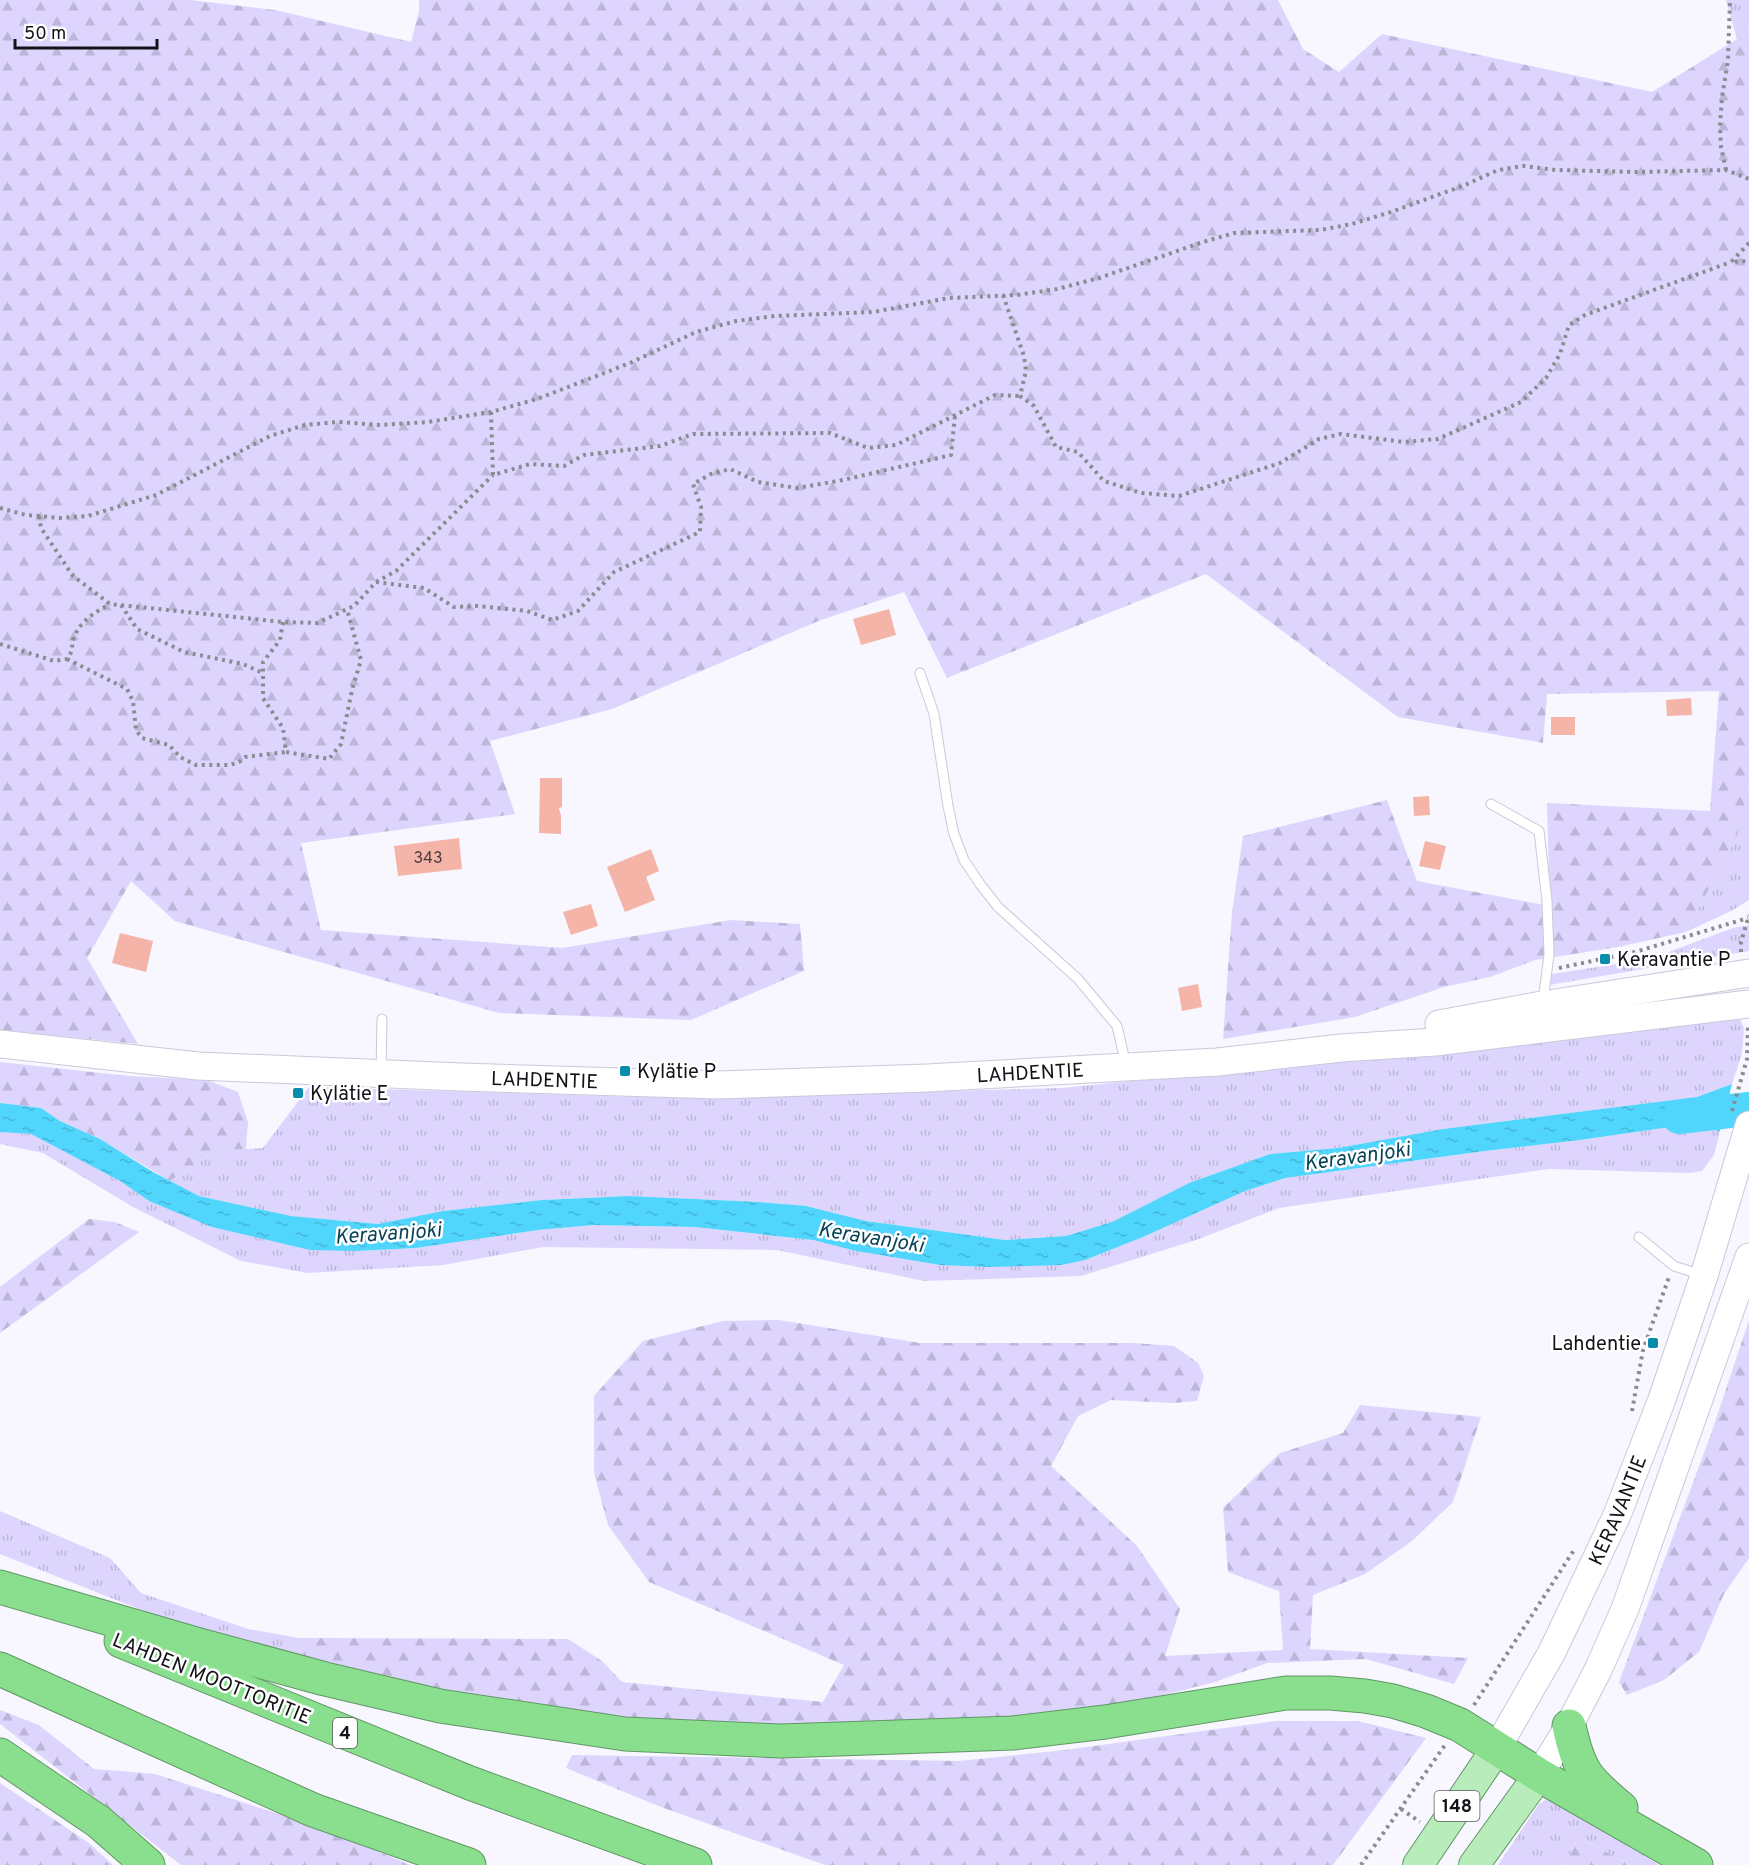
<svg xmlns="http://www.w3.org/2000/svg" width="1749" height="1865" font-family="Overpass,sans-serif">
<style>
.grass{fill:url(#grass-tufts)}
.forest{fill:url(#forest-firs)}
.water{fill:url(#water-ripples)}
.pier{fill:#f8f6fe}
.lines{fill:none;stroke-linecap:round;stroke-linejoin:round}
.river{stroke:#50d5fd;stroke-width:34}
.building{fill:#f4b5a8}
.lane-casing{stroke:#cbc8da;stroke-width:11}
.secondary-casing{stroke:#cbc8da;stroke-width:29}
.primary-casing{stroke:#609765;stroke-width:32}
.highway-casing{stroke:#609765;stroke-width:35}
.path{stroke:#8c8b92;stroke-width:4;stroke-dasharray:3 4.5;stroke-linecap:butt}
.lane{stroke:#fff;stroke-width:9}
.secondary{stroke:#fff;stroke-width:27}
.primary{stroke:#b9ecbb;stroke-width:30}
.highway{stroke:#8adf8e;stroke-width:33}
.poi-dot{fill:#078dac;stroke:#fff;stroke-width:2}
.labels{text-anchor:middle;stroke-width:5;stroke-linejoin:round;paint-order:stroke}
.number-label{font-size:16px;fill:#4b3b3c}
.shield{fill:#fff;stroke:#5a595d;stroke-width:1.5}
.shield-label{font-size:18px;font-weight:bold;fill:#131218}
.poi-label{font-size:20px;fill:#131218;stroke:#fff;text-anchor:start}
.street-label{font-size:20px;fill:#131218;stroke:#fff}
.water-label{font-size:21px;font-style:italic;fill:#084455;stroke:#fff}
</style>
<defs>
<pattern id="grass-tufts" width="24" height="20" patternUnits="userSpaceOnUse" patternTransform="scale(1.5)"><rect width="24" height="20" fill="#ddd5fd"/><path d="M3 7l-1-3M5 7V3M7 7l1-3M15 17l-1-3M17 17v-4M19 17l1-3" fill="none" stroke="#bdb6d8"/></pattern>
<pattern id="forest-firs" width="22" height="20" patternUnits="userSpaceOnUse" patternTransform="scale(1.5)"><rect width="22" height="20" fill="#ddd5fd"/><path d="M5 1l3.5 6h-7zM16 11l3.5 6h-7z" fill="#bdb6d8"/></pattern>
<pattern id="water-ripples" width="26" height="14" patternUnits="userSpaceOnUse" patternTransform="scale(1.5)"><rect width="26" height="14" fill="#50d5fd"/><path d="M2 4q2-2 4 0t4 0M15 11q2-2 4 0t4 0" fill="none" stroke="#45b6d8"/></pattern>
</defs>
<rect width="100%" height="100%" fill="#f8f6fe"/>
<g class="grass">
<path d="M1726 0H1749V29L1737 39Z"/>
<path d="M1749 786V900L1733 910 1686 932 1734 841Z"/>
<path d="M1749 925V951L1549 985 1548 980 1552 974 1650 959 1733 928Z"/>
<path d="M1737 1012 1744 1028 1742 1053 1732 1084 1697 1097 1443 1129 1338 1148 1270 1154 1189 1183 1112 1222 1066 1236 1005 1240 866 1221 806 1206 758 1202 629 1196 542 1200 443 1211 378 1224 291 1216 199 1196 170 1181 215 1151 263 1148 309 1087 677 1098 1062 1088 1444 1049Z"/>
<path d="M1677 1126 1713 1129 1720 1132 1714 1155 1702 1171 1689 1173 1549 1169 1279 1208 1196 1240 1081 1276 924 1281 777 1250 543 1247 443 1265 308 1273 241 1261 133 1207 43 1153 0 1144V1132L31 1134 120 1181 149 1201 356 1251 416 1248 538 1230 594 1225 695 1227 813 1240 856 1251 940 1265 988 1267 1085 1260 1143 1237 1245 1191 1285 1178 1485 1151 1580 1140Z"/>
<path d="M0 1511 110 1558 141 1593 248 1629 299 1638 290 1663 139 1609 0 1554Z"/>
<path d="M1548 1798 1568 1808 1659 1865H1630L1579 1837 1565 1865H1498L1539 1804Z"/>
</g>
<g class="forest">
<path d="M0 0H190L275 10 411 42 419 11V0H1278L1303 49 1339 72 1382 34 1652 92 1737 39 1749 29V787L1737 836 1686 932 1618 947 1535 960 1490 977 1444 987 1355 1017 1223 1039 1232 913 1243 836 1387 800 1417 881 1550 906 1547 803 1710 811 1719 691 1547 694 1543 743 1398 717 1206 574 947 678 904 592 821 620 612 709 490 741 515 814 301 843 321 930 562 948 731 920 800 924 804 971 691 1020 499 1013 175 921 131 881 87 958 138 1044 0 1030Z"/>
<path d="M0 1062 128 1076 207 1080 238 1092 248 1122 246 1149 215 1151 170 1181 100 1139 60 1121 41 1108 0 1103Z"/>
<path d="M89 1219 115 1222 139 1232 0 1333V1287Z"/>
<path d="M779 1320 920 1343H1134L1174 1346 1198 1363 1204 1376 1197 1401 1173 1403 1111 1400 1078 1416 1051 1466 1137 1546 1180 1609 1165 1656 1283 1650 1279 1591 1228 1572 1223 1508 1280 1453 1343 1433 1360 1405 1481 1417 1453 1502 1412 1541 1365 1574 1313 1595 1310 1649 1468 1658 1454 1684 1366 1659 1267 1663 1215 1682 1123 1705 964 1721 797 1727 628 1720 450 1698 290 1663 299 1638 568 1639 602 1661 622 1682 823 1702 844 1665 649 1582 608 1525 594 1473V1396L643 1341 723 1321Z"/>
<path d="M1749 1320V1558L1724 1594 1699 1652 1664 1680 1627 1695 1619 1682 1711 1434Z"/>
<path d="M0 1710 39 1725 94 1769 155 1774 313 1825 411 1865H181L0 1724Z"/>
<path d="M1275 1721H1358L1426 1738 1333 1865H825L661 1807 566 1768 572 1755 959 1761 1065 1750Z"/>
<path d="M0 1783 89 1843 113 1865H0Z"/>
<path d="M1579 1837 1630 1865H1565Z"/>
</g>
<path class="water" d="M1732 1084 1720 1132 1713 1129 1677 1126 1580 1140 1485 1151 1285 1178 1245 1191 1143 1237 1085 1260 1061 1265 988 1267 940 1265 856 1251 813 1240 695 1227 594 1225 538 1230 416 1248 356 1251 310 1250 212 1227 149 1201 120 1181 31 1134 0 1132V1103L41 1108 60 1121 100 1139 153 1172 199 1196 291 1216 378 1224 443 1211 542 1200 629 1196 759 1202 806 1206 866 1221 1005 1240 1066 1236 1112 1222 1189 1183 1270 1154 1338 1148 1443 1129 1697 1097Z"/>
<path class="pier" d="M1733 1082 1735 1085 1723 1132 1719 1135Z"/>
<g class="lines">
<path class="river" d="M1679 1117 1749 1109"/>
</g>
<g class="building">
<path d="M889 609 896 635 861 645 853 619Z"/>
<path d="M1691 698 1692 715 1667 716 1666 700Z"/>
<rect x="1551" y="717" width="24" height="18"/>
<path d="M540 778H562V807L559 808 561 816V834L539 833Z"/>
<path d="M1429 796 1430 815 1414 816 1413 797Z"/>
<path d="M459 838 462 869 398 876 394 846Z"/>
<path d="M1425 841 1446 846 1440 870 1419 866Z"/>
<path d="M651 849 659 871 646 877 655 900 625 912 607 867Z"/>
<path d="M591 904 598 926 571 935 563 912Z"/>
<path d="M120 933 153 941 146 972 112 963Z"/>
<path d="M1198 984 1202 1007 1182 1011 1178 988Z"/>
</g>
<g class="lines">
<g class="lane-casing">
<g id="lane">
<path d="M920 673 934 714 948 806 954 834 964 860 980 884 998 907 1078 979 1117 1026 1126 1065"/>
<path d="M1491 804 1539 831 1547 901 1549 955 1543 1001"/>
<path d="M381 1072 382 1019"/>
<path d="M1639 1237 1674 1266 1702 1275"/>
</g>
</g>
<g class="secondary-casing">
<g id="secondary">
<path d="M1439 1024 1542 1005 1749 973"/>
<path id="s1" d="M0 1044 198 1066 461 1077 718 1085 927 1078 1217 1062 1341 1048 1435 1042 1749 1004"/>
<path id="s2" d="M1497 1748 1552 1652 1617 1515 1661 1402 1704 1276 1749 1125"/>
<path d="M1539 1775 1569 1726 1598 1670 1625 1609 1749 1257"/>
</g>
</g>
<g class="primary-casing">
<g id="primary">
<path d="M1418 1865 1497 1748"/>
<path d="M1474 1865 1539 1775"/>
</g>
</g>
<g class="highway-casing">
<g id="highway">
<path d="M0 1587 196 1644 325 1679 440 1706 625 1734 781 1741 1013 1733 1105 1722 1286 1693H1330L1365 1696 1393 1701 1426 1711 1460 1725 1539 1775 1696 1865"/>
<path d="M121 1641 470 1783 695 1865"/>
<path d="M0 1669 313 1810 469 1865"/>
<path d="M1569 1726C1579 1771 1586 1779 1621 1808"/>
<path d="M0 1755 99 1822 148 1865"/>
</g>
</g>
<g class="path">
<path d="M1726 170 1721 147 1720 126 1722 97 1728 60 1730 0"/>
<path d="M1749 243 1731 262 1749 261"/>
<path d="M1003 295 1024 356 1026 371 1020 396 1034 406 1056 447 1078 452 1104 481 1141 493 1179 496 1280 463 1319 439 1341 434 1404 442 1438 439 1521 402 1546 378 1560 354 1569 325 1585 315 1731 262"/>
<path d="M491 412 493 475 530 464 564 466 584 455 660 446 693 434 830 433 868 448 896 445 995 395 1020 396"/>
<path d="M0 508 26 515 39 516 59 518 88 516 156 495 270 436 305 425 338 422 381 425 428 422 491 412 537 399 630 363 696 332 736 321 775 316 873 312 949 298 1017 295 1057 289 1099 278 1203 242 1234 233 1320 230 1352 224 1391 212 1465 185 1498 170 1523 166 1556 170 1637 172 1726 170 1749 179"/>
<path d="M39 516 41 528 73 576 110 604 283 622 317 623 354 606 376 582 396 571 493 475"/>
<path d="M376 582 424 588 454 607 477 606 527 611 552 620 578 611 614 572 700 532 701 507 693 484 711 474 730 469 758 482 797 488 843 480 951 455 955 415"/>
<path d="M121 605 137 629 184 652 243 664 263 673"/>
<path d="M283 622 280 640 263 662V698L283 728 286 752 329 759 341 744 352 690 361 660 347 609"/>
<path d="M0 644 54 661 67 659C75 648 70 647 74 637 81 620 96 612 110 604"/>
<path d="M67 659 127 689 133 701 136 730 142 738 169 745 180 757 196 765H230L239 762 245 757 286 752"/>
<path d="M1741 952V942L1749 915"/>
<path d="M1559 968 1635 952 1748 918"/>
<path d="M1732 1111 1747 1059 1748 1025"/>
<path d="M1632 1411 1643 1350 1669 1277"/>
<path d="M1474 1705 1574 1550"/>
<path d="M1401 1809 1420 1822"/>
<path d="M1361 1865 1445 1745"/>
</g>
<use href="#lane" class="lane"/>
<use href="#secondary" class="secondary"/>
<use href="#primary" class="primary"/>
<use href="#highway" class="highway"/>
</g>
<g class="poi-dot">
<rect x="1599" y="953" width="12" height="12" rx="3"/>
<rect x="619" y="1065" width="12" height="12" rx="3"/>
<rect x="292" y="1087" width="12" height="12" rx="3"/>
<rect x="1647" y="1337" width="12" height="12" rx="3"/>
</g>
<g class="labels">
<g class="number-label">
<text x="428" y="863">343</text>
</g>
<g class="shield">
<rect x="333" y="1718" width="24" height="30" rx="4.5"/>
<rect x="1434.5" y="1791" width="45" height="30" rx="4.5"/>
</g>
<g class="shield-label">
<text x="345" y="1739">4</text>
<text x="1457" y="1812">148</text>
</g>
<g class="poi-label">
<text x="1617" y="966">Keravantie P</text>
<text x="637" y="1078">Kylätie P</text>
<text x="310" y="1100">Kylätie E</text>
<text x="1641" y="1350" text-anchor="end">Lahdentie</text>
</g>
<g class="street-label">
<text dy="7" stroke="none"><textPath href="#s1" startOffset="1032">LAHDENTIE</textPath></text>
<text dy="7" stroke="none"><textPath href="#s1" startOffset="546">LAHDENTIE</textPath></text>
<text dy="7" stroke="none"><textPath href="#s2" startOffset="267">KERAVANTIE</textPath></text>
<text transform="translate(212 1678) rotate(22)" y="7">LAHDEN MOOTTORITIE</text>
</g>
<g class="water-label">
<text transform="translate(1357 1156) rotate(-8)" y="7">Keravanjoki</text>
<text transform="translate(388 1233) rotate(-4)" y="7">Keravanjoki</text>
<text transform="translate(871 1237) rotate(9)" y="7">Keravanjoki</text>
</g>
</g>
<path d="M15 39v9h142v-9" fill="none" stroke="#131218" stroke-width="3"/>
<text x="24" y="39" font-size="18" fill="#131218" stroke="#ffffff" stroke-width="4.5" paint-order="stroke">50 m</text>
</svg>
